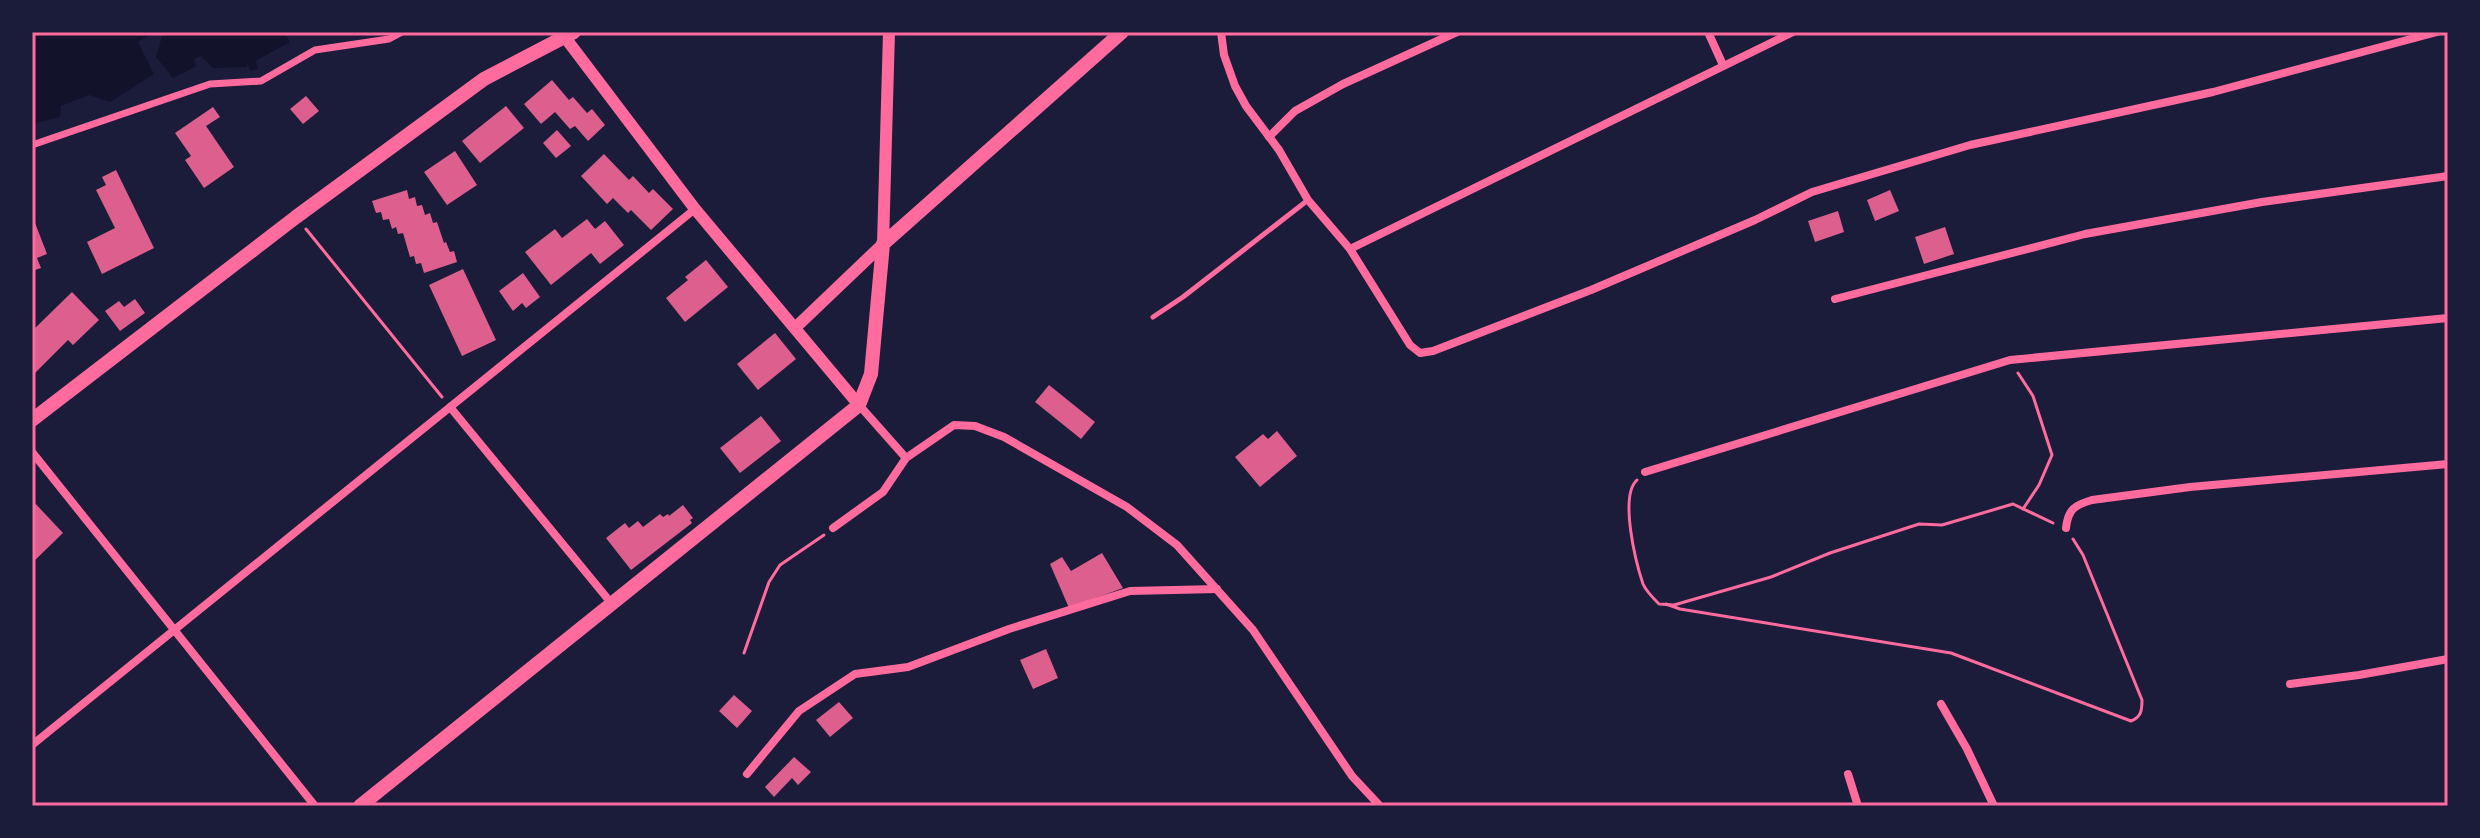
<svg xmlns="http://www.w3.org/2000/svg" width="2480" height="838" font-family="'Noto Sans',sans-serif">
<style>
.water{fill:#12122b}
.building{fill:#dd5f8e}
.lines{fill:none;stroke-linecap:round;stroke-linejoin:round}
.path{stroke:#ff6b9d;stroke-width:3}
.service{stroke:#ff6b9d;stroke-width:5}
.pedestrian{stroke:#ff6b9d;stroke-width:7}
.minor{stroke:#ff6b9d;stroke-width:8}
.tertiary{stroke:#ff6b9d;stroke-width:12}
.secondary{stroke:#ff6b9d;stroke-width:14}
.neatline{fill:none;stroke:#ff6b9d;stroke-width:3}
</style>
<rect width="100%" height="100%" fill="#1b1b3a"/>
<g class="water">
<path d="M32 32H154L138 42 154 74 110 102 89 95 61 106 60 117 32 124Z"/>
<path d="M171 32H182L186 35 190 32H284L290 42 255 61 258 68 251 71 247 63V67L213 68 201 56 194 59 196 66 173 78 156 57 162 37Z"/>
</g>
<g class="building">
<path d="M552 80 569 100 573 97 587 113 592 109 605 125 588 141 575 126 570 129 555 112 541 124 524 104Z"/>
<path d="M306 96 319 111 303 124 290 109Z"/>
<path d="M506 106 524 128 480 163 462 141Z"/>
<path d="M213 107 220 117 206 126 234 167 204 188 185 160 191 156 175 133Z"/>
<path d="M557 130 571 146 556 158 543 143Z"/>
<path d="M455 151 477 185 447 205 424 172Z"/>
<path d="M604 154 629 180 633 176 649 193 653 189 673 209 651 230 631 210 628 213 613 198 607 204 581 176Z"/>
<path d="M116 170 154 248 102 274 87 242 115 228 96 190 106 185 102 177Z"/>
<path d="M407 190 409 199 415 197 417 206 422 205 425 215 430 213 433 223 437 222 444 243 446 242 450 252 454 251 457 262 424 273 421 263 416 264 414 256 410 257 403 233 398 234 396 227 392 229 389 219 383 220 381 212 376 213 372 201Z"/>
<path d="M1890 190 1899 211 1875 221 1867 200Z"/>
<path d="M1838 211 1844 232 1815 242 1808 221Z"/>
<path d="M32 215 47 254 37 258 41 268 32 271Z"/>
<path d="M587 219 595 229 605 221 624 245 600 264 591 253 551 285 525 252 555 229 562 238Z"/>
<path d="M1945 227 1954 254 1924 264 1915 237Z"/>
<path d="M706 260 728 287 685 322 666 298 688 280 685 277Z"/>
<path d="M463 269 496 340 462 356 429 285Z"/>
<path d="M523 273 540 297 526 308 522 303 513 311 499 291Z"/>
<path d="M72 292 99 320 73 345 68 340 32 376V331Z"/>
<path d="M135 299 145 313 120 331 105 311 119 301 124 307Z"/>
<path d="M775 333 796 359 758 390 737 364Z"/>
<path d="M1049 385 1095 422 1081 439 1035 402Z"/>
<path d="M761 416 781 441 740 473 720 448Z"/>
<path d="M1277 431 1297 456 1260 487 1235 457 1263 434 1268 439Z"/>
<path d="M32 500 63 533 32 563Z"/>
<path d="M683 505 693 518 690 520 692 523 631 570 606 538 625 523 629 528 638 521 643 527 660 514 663 517 668 514 669 516Z"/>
<path d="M1102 553 1123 588 1069 608 1050 564 1062 557 1071 571Z"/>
<path d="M1046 649 1058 678 1033 689 1020 660Z"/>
<path d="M734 695 752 711 737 728 719 711Z"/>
<path d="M839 702 853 718 830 737 816 720Z"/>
<path d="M794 757 811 772 798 785 792 778 774 797 765 787Z"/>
</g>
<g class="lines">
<g class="path">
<path d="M306 229 442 397"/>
<path d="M2018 373 2033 396 2052 455 2039 485 2023 509"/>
<path d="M1637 480C1619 496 1636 563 1643 584 1646 591 1653 598 1659 604L1674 605 1771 577 1830 553 1919 524 1942 525 2013 504 2053 523"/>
<path d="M1666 604 1680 609 1951 653 2131 721C2141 717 2142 711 2142 700L2083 555 2073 539"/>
<path d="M744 653 769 582 780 565 824 535"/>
</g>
<path class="service" d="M1153 317 1183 297 1308 200"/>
<path class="pedestrian" d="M32 145 210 84 261 81 315 50 389 39 402 32"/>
<g class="minor">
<path d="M1221 32 1224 55 1235 86 1246 106 1279 150 1308 200 1350 249 1410 345 1420 353 1433 351 1591 290 1755 220 1812 192 1970 145 2213 92 2437 32"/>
<path d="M1708 32 1723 65"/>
<path d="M1269 137 1295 111 1343 84 1457 32"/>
<path d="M1350 249 1793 32"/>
<path d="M1835 299 2085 234 2262 202 2448 176"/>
<path d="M859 405 906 458"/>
<path d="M450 407 612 604"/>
<path d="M32 452 315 806"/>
<path d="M1645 472 2010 360 2448 318"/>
<path d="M833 528 883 492 906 458 954 425 975 426 1004 437 1127 507 1177 545 1253 630 1352 776 1380 806"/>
<path d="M2066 528C2068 509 2075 505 2092 500L2190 487 2448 464"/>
<path d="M2290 684 2359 675 2448 659"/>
<path d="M1941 704 1967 749 1994 806"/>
<path d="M32 745 695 209"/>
<path d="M747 774 799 711 855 674 908 667 1009 629 1130 591 1217 589"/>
<path d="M1848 774 1858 806"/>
</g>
<g class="tertiary">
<path d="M564 36 695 209 859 405"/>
<path d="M795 328 883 244 889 32"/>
</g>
<g class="secondary">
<path d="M32 420 296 217 484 79 574 32"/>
<path d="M360 806 859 405 871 374 883 244 1122 32"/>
</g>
</g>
<rect width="2480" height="838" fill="none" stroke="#1b1b3a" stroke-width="68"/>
<rect x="34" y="34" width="2412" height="770" class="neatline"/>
</svg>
